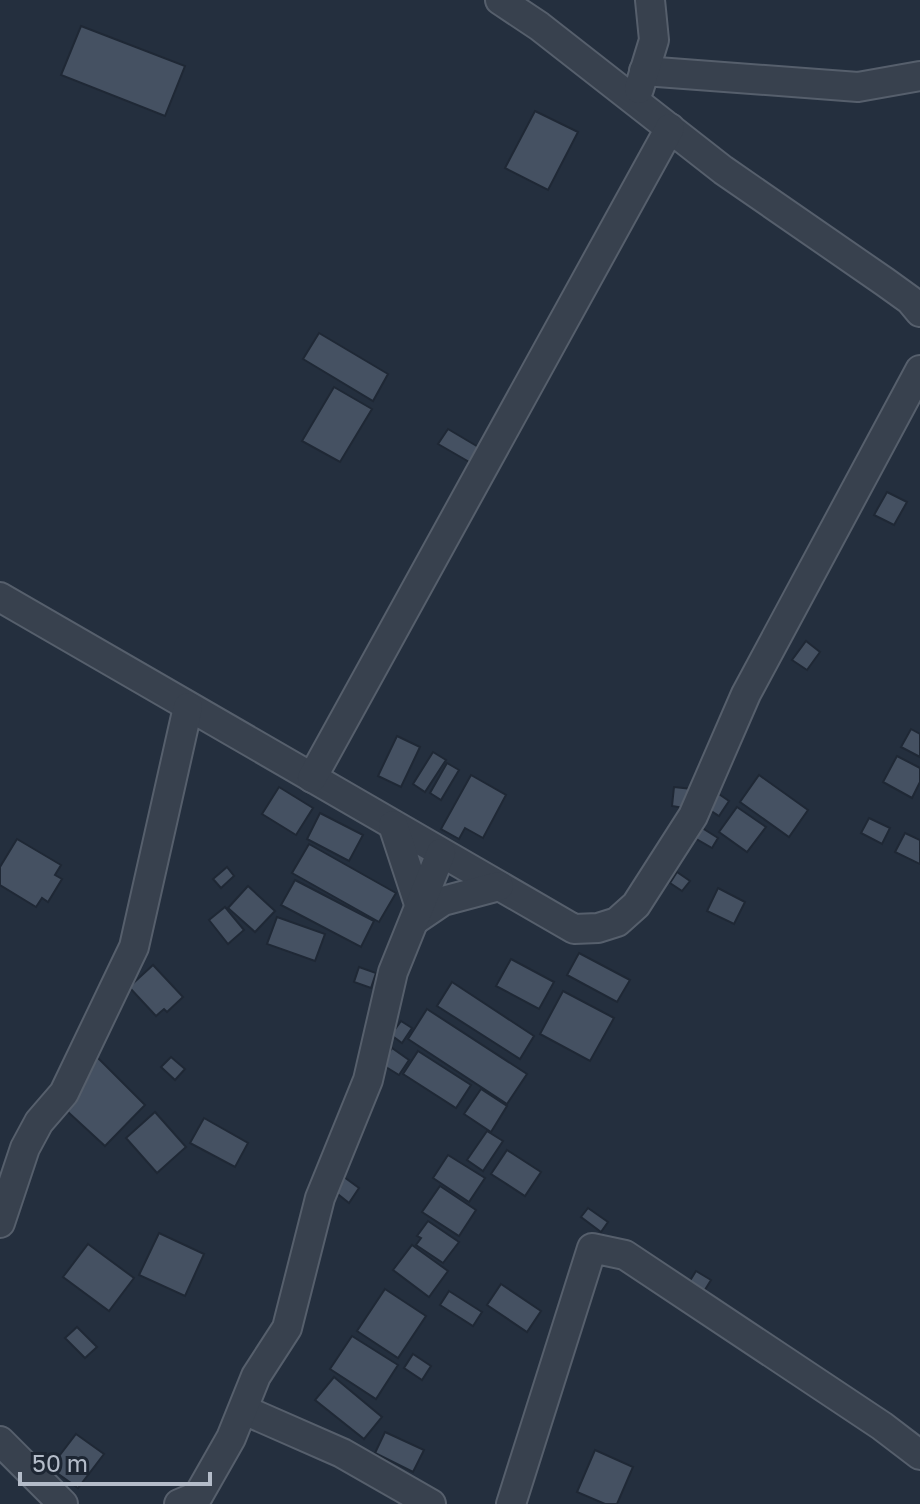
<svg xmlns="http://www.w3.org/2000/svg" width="920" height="1504" font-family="'Golos Text',sans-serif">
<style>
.building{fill:#455162;stroke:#1f2835;stroke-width:2}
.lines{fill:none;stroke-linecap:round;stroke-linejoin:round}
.minor-casing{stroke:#565f6c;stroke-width:32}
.minor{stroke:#38414e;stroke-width:28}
</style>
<rect width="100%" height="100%" fill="#242f3e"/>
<g class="building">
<path d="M81 26 185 66 165 116 61 75Z"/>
<path d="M535 111 578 132 548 190 505 168Z"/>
<path d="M319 333 388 374 373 401 303 359Z"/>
<path d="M334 387 372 409 340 462 302 441Z"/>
<path d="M448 429 480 448 471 463 438 444Z"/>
<path d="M887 492 907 502 894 525 874 515Z"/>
<path d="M806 641 820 652 807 670 792 660Z"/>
<path d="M911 729 920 734V757L901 747Z"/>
<path d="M397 736 420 747 401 787 378 776Z"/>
<path d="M433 752 446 760 425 792 413 784Z"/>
<path d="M897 756 920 768V782L912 798 883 782Z"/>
<path d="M447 763 459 770 441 800 430 793Z"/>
<path d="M471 775 506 795 483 838 465 828 459 839 441 829Z"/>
<path d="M759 775 808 810 789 837 740 802Z"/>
<path d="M279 787 313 808 296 835 262 814Z"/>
<path d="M674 787 692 789 690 809 672 806Z"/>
<path d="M713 790 729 801 719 816 702 805Z"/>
<path d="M737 807 766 827 747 852 719 832Z"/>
<path d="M320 813 363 835 349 861 307 839Z"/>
<path d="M869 818 890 828 882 844 861 833Z"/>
<path d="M699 826 718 838 712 848 693 837Z"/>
<path d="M905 833 920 840V864L895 852Z"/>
<path d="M17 839 61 865 55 875 62 879 48 902 42 898 36 907 0 885V867Z"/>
<path d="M309 844 396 893 379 922 292 873Z"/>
<path d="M227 867 234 876 221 888 213 879Z"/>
<path d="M677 872 690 881 682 891 670 883Z"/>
<path d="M295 880 374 921 361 947 281 905Z"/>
<path d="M248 886 275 911 255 932 228 908Z"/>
<path d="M718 888 745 902 734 924 707 911Z"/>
<path d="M225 907 244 930 228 944 209 920Z"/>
<path d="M277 917 325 934 315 961 267 944Z"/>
<path d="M579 953 630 980 617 1002 567 975Z"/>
<path d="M511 959 554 982 539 1009 496 986Z"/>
<path d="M153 965 183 997 167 1012 164 1009 156 1016 129 987Z"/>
<path d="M359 967 376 973 371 988 354 982Z"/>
<path d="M452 982 534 1036 520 1059 437 1006Z"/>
<path d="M563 991 614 1018 590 1061 540 1034Z"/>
<path d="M427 1009 527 1074 507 1104 408 1039Z"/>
<path d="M401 1021 412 1028 402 1043 391 1035Z"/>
<path d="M392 1048 409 1060 399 1075 381 1064Z"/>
<path d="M91 1051 145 1105 105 1146 68 1112Z"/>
<path d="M418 1051 471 1085 456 1108 403 1074Z"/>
<path d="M171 1057 185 1069 175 1080 161 1067Z"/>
<path d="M481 1089 507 1106 491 1132 464 1114Z"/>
<path d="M155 1112 186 1147 157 1173 126 1138Z"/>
<path d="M204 1118 248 1143 235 1167 190 1143Z"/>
<path d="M487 1131 503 1141 483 1171 467 1160Z"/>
<path d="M507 1150 541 1172 525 1196 491 1174Z"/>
<path d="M448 1155 485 1178 469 1202 433 1178Z"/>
<path d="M344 1177 359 1188 349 1203 334 1191Z"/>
<path d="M440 1186 476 1210 459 1236 422 1212Z"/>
<path d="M588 1208 608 1222 601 1232 581 1217Z"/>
<path d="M428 1221 459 1242 443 1263 416 1245 421 1238 417 1236Z"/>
<path d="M159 1233 204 1254 185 1296 139 1275Z"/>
<path d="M88 1244 134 1278 109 1311 63 1277Z"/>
<path d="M412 1245 448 1271 429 1297 393 1270Z"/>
<path d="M696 1271 711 1280 703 1293 688 1284Z"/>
<path d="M501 1284 541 1311 527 1332 487 1305Z"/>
<path d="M385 1289 426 1316 398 1358 357 1331Z"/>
<path d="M449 1291 482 1312 473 1326 440 1305Z"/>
<path d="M77 1327 97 1347 85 1358 65 1338Z"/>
<path d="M352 1336 398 1365 376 1399 330 1369Z"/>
<path d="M413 1354 431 1366 422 1380 404 1368Z"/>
<path d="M334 1377 382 1417 364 1439 315 1400Z"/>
<path d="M385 1432 424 1450 413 1472 375 1453Z"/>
<path d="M76 1434 104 1454 78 1488 50 1468Z"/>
<path d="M595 1450 633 1467 617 1504H605L577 1492Z"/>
</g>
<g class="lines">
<g class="minor-casing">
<g id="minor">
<path d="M500 0 539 26 723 170 885 282 910 300 920 312"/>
<path d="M644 71 858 87 920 76"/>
<path d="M639 89 654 40 650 0"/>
<path d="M0 597 574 929 598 928 617 922 636 905 693 816 746 694 920 370"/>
<path d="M312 778 670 128"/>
<path d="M393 825 420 907"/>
<path d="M415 920 443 901 499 886"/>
<path d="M0 1223 25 1148 39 1122 64 1093 134 947 188 707"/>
<path d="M244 1410 342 1453 431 1504"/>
<path d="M0 1441 63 1504"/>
<path d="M179 1504 198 1496 231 1438 256 1376 287 1328 320 1198 368 1080 393 972 441 853"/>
<path d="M511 1504 592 1248 625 1255 882 1426 920 1455"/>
</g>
</g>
<use href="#minor" class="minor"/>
</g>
<path d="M20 1472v12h190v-12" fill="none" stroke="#b4bcc9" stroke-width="4"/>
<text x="32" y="1472" font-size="24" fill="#b4bcc9" stroke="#1d2633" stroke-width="6" paint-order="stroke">50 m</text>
</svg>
